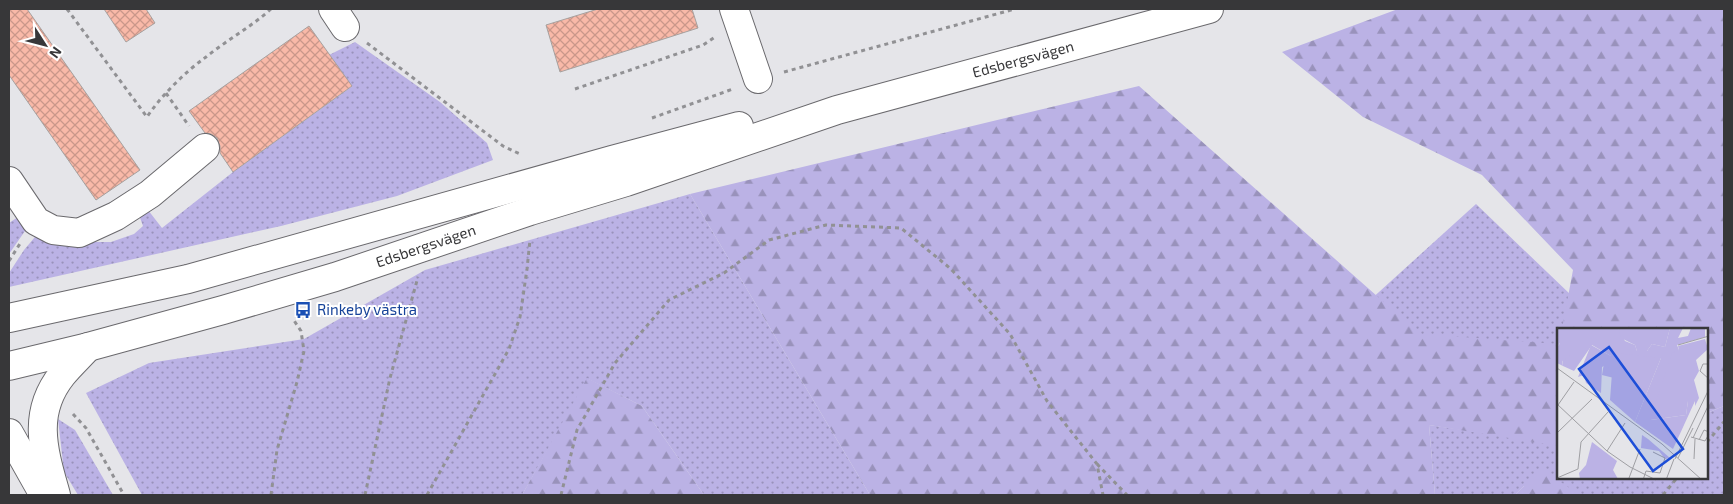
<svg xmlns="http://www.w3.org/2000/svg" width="1733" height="504" font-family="'Exo 2',sans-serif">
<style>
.grass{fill:url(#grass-dots)}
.forest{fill:url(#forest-firs)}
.building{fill:url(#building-cross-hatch);stroke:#a6a19f}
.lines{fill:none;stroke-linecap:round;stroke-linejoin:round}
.minor-casing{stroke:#6a696d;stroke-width:30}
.major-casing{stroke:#6a696d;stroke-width:30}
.path{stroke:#919194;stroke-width:3;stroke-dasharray:4 4;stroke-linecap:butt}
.minor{stroke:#fff;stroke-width:28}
.major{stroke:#fff;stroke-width:28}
.labels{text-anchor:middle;stroke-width:4;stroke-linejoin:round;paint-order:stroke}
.street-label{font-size:15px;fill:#373739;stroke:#fff}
.transit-label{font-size:15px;fill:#164399;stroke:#fff;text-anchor:start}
.inset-road{fill:none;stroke:#9f9fa3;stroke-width:1}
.view{fill:#1d4ed8;fill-opacity:0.15;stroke:#1d4ed8;stroke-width:2.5}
.inset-edge{fill:none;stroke:#373739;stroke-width:2.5}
</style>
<defs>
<pattern id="grass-dots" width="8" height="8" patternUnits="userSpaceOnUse" patternTransform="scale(1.25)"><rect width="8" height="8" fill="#bbb2e5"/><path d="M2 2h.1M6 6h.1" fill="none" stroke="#9992bb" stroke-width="1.8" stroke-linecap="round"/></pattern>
<pattern id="forest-firs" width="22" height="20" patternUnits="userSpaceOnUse" patternTransform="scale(1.25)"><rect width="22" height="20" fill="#bbb2e5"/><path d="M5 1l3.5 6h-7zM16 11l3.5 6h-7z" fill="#9992bb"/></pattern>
<pattern id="building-cross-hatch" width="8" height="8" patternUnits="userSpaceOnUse" patternTransform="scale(1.25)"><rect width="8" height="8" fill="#f9b9a8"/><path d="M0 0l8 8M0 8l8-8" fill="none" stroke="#ca978a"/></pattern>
</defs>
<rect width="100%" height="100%" fill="#e5e5e9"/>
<g class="grass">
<path d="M355 42 440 102 487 143 493 160 397 196 281 226 9 287V273L24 250 40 231 60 242H111L134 234 143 226 139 215 148 210 162 228 233 172 351 87 329 55Z"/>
<path d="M690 194 870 495H704L642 406 588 379 522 495H142L86 393 149 363 304 339 425 270Z"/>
<path d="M1476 204 1595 318 1591 329H1558V478H1707V413L1724 406V495H1535L1524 486 1515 495H1435L1429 425 1464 430 1347 321Z"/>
<path d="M21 215 29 221 25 231 9 254V223Z"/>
<path d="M58 419 75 430 113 495H78L64 472Z"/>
</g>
<g class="forest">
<path d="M1398 9H1724V406L1707 413V329H1562L1573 270 1482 175 1363 117 1282 52Z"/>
<path d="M1139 86 1420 334 1558 344V446L1429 425 1435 495H870L690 194Z"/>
<path d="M587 378 642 406 704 495H522Z"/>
<path d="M1541 469 1580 495H1515Z"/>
</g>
<g class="building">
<path d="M9 9H27L140 170 96 200 9 75Z"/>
<path d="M104 9H146L155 23 126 42Z"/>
<path d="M598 9H692L698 28 560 72 546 25Z"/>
<path d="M309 26 352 86 233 172 220 153V146L217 138 211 134 205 133 189 111Z"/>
</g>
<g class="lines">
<g class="minor-casing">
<g id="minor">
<path d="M333 9 345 27"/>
<path d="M734 9 758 79"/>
<path d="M9 181 36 221 53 230 79 233 116 216 150 194 205 148"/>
</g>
</g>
<g class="major-casing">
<g id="major">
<path d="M9 318 188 279 612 160 739 126"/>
<path id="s1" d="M9 366 88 347 223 310 335 277 530 211 626 182 837 110 1209 9"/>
<path d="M9 433 44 495"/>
<path d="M56 495C44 452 31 414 62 375 70 365 80 356 88 347"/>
</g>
</g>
<g class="path">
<path d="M67 9 147 117C161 96 185 72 206 57 227 40 251 27 271 9"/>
<path d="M1724 9V10"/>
<path d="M367 43 503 146 522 155"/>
<path d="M784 72 1015 9"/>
<path d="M575 89 703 45 715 37"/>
<path d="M166 93 189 126"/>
<path d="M652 118 733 89"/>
<path d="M9 261 21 242"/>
<path d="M73 414 86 428 124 495"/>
<path d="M1707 442 1724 422"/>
<path d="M1097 464 1127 495"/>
<path d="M271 495 277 450 297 382 304 351 301 331 293 319"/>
<path d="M365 495 390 378 418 277"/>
<path d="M427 495 509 349 520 317 527 269 530 240"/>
<path d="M561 495 577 430 615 363 669 300 724 273 769 240 826 225 901 228 951 269 1010 334 1047 401 1097 464 1103 495"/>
<path d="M1663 495 1677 478"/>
</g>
<use href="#minor" class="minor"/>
<use href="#major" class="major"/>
</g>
<defs>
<g id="bus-bare" transform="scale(1.35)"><path d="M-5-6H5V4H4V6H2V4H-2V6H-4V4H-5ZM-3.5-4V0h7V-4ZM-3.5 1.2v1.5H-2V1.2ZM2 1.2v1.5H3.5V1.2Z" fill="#1a4fb4" stroke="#fff" stroke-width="2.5" paint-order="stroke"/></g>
</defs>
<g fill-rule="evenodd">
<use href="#bus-bare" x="303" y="310"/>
</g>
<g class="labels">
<g class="street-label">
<text dy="5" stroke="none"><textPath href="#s1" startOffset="1060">Edsbergsvägen</textPath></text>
<text dy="5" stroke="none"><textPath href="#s1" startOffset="434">Edsbergsvägen</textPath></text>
</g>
<g class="transit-label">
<text x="317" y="315">Rinkeby västra</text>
</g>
</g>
<g transform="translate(1557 328)">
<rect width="151" height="151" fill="#e5e5e9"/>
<path d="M0 0H61L68 13 78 17 80 23H90L95 16 108 19 113 0H126L121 10 131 8 134 0H148V9L120 17 122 22 94 92 129 87 131 73H138L116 121 78 94 104 30 64 33 57 50 45 47 47 35 54 28 35 17 17 43 6 38 3 15 0 19ZM85 107 91 111 113 130 108 131 102 123 84 120Z" fill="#bbb2e5"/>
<path d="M61 0H113L108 19 95 16 90 23H80L78 17 64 10ZM148 11 151 21 139 32 142 43 137 52 142 70 138 78V73H131L129 87 93 92 115 25 122 22 121 18ZM6 12 15 21 12 29 5 33 6 38 0 35V19ZM34 17 54 28 60 40 64 33 58 32V25L104 30 78 94 53 72 55 45 50 36 45 39 44 65 29 55 27 47 21 49ZM35 114 60 133 56 142 61 151H23L22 145 29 137Z" fill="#bbb2e5"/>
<path class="inset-road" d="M121 17 152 8M152 36H146L143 43 152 51M0 40 105 116 145 152M0 76 50 123 73 139 99 152M1 77 17 54M0 105 35 71M134 109 148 113 152 106M136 110 152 76M142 112 147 102 152 104M50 123 68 95M121 130 136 100M118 131 152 61M137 131 138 111M0 150 21 141 24 114 51 84M72 150 83 121M86 152 89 143 103 145 108 130 96 124M109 152 117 131"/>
<path class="view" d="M52 19 126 121 96 143 22 41Z"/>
<rect width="151" height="151" class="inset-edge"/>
</g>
<rect width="1733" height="504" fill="none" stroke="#373739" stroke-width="20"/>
<g transform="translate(45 45) rotate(126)" stroke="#ffffff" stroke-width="4" paint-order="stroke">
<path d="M0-4L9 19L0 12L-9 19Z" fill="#373739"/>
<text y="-8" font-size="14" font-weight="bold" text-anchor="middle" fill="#373739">N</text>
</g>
</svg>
